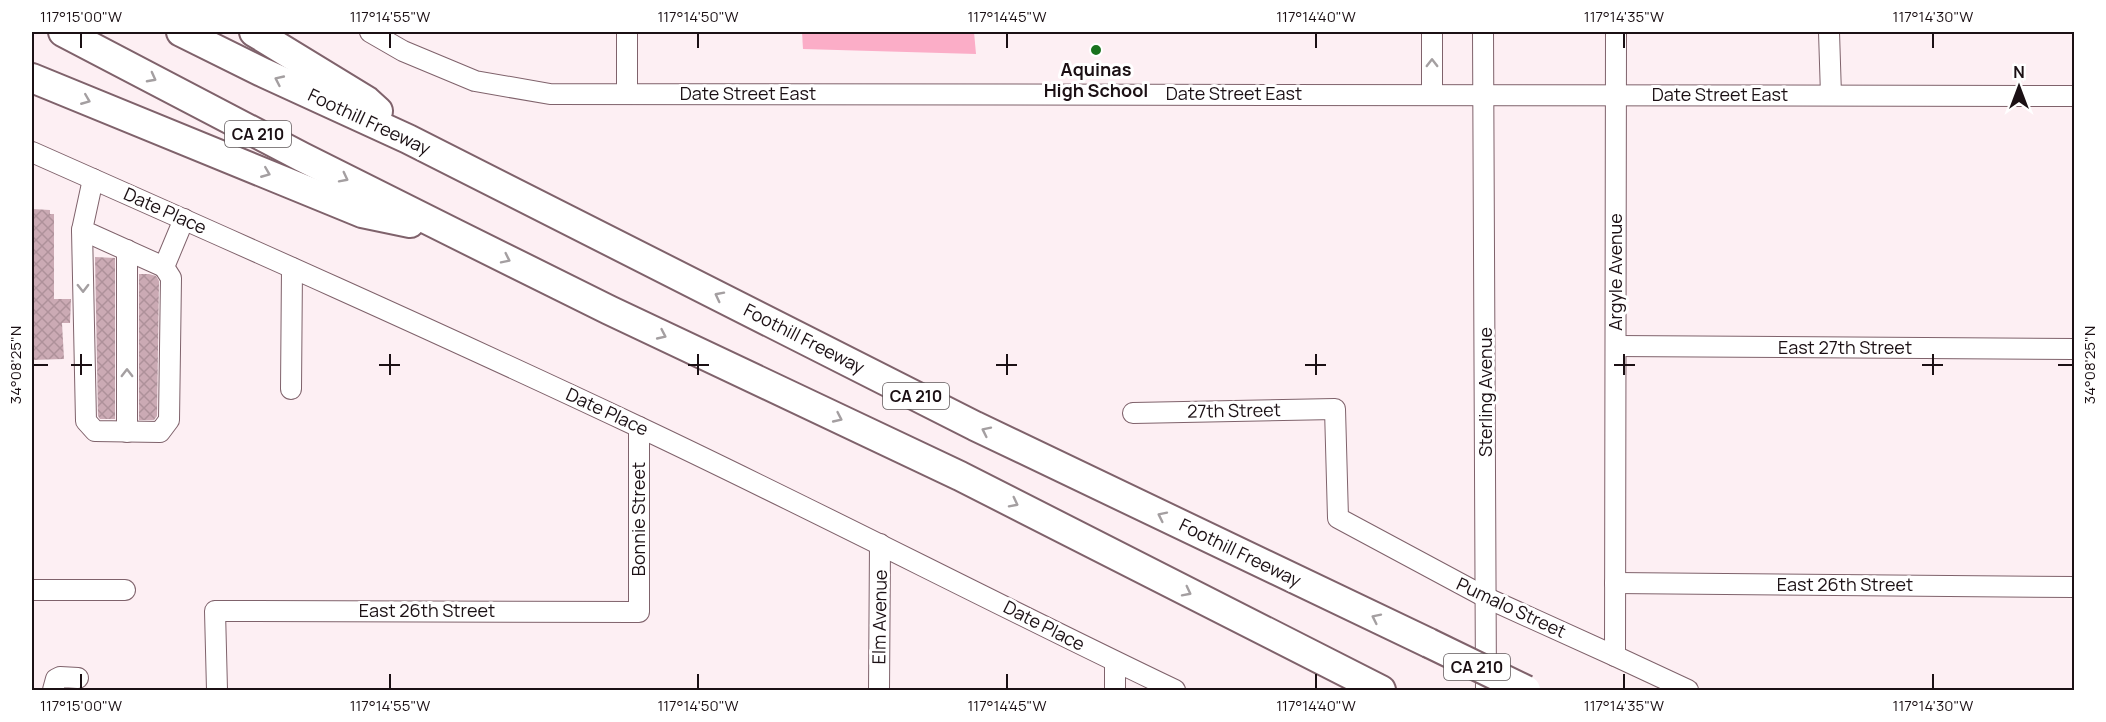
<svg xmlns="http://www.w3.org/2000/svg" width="2106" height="722" font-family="Manrope,sans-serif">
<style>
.grass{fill:#fbadc7}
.building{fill:url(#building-cross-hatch)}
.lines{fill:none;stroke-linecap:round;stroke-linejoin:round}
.minor-casing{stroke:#7f626b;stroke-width:22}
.highway-casing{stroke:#7f626b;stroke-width:32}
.minor{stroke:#fff;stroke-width:20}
.highway{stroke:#fff;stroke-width:28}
.highway-bridge-casing{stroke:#7f626b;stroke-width:32;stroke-linecap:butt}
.highway-bridge{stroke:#fff;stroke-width:28}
.oneway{stroke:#a49fa1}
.ticks{fill:none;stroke:#1b1014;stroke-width:2}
.poi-dot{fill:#19721e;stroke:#fff;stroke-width:2}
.labels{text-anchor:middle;stroke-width:6;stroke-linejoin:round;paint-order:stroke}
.shield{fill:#fff;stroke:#5f585a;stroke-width:1.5}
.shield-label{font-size:16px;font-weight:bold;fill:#1b1014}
.poi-label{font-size:18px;font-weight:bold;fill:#1b1014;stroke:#fff}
.street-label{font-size:18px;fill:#1b1014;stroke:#fff}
.neatline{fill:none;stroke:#1b1014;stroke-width:2}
.ticks-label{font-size:15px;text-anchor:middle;fill:#1b1014}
</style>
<defs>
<pattern id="building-cross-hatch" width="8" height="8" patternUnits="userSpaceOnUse" patternTransform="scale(1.5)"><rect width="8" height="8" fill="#cbaab4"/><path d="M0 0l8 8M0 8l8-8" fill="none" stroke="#ae919a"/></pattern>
</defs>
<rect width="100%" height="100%" fill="#fdeff3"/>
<path class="grass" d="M802 32H974L976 54 803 49Z"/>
<g class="building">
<path d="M32 209 50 210V214H54V299H71L70 323H62L64 359 32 360Z"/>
<path d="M95 257 115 258V419H100L98 416Z"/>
<path d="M139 274H149L156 276 159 281 157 416 154 420H139Z"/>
</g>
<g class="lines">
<g class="minor-casing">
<g id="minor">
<path d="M370 32 403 51 475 81 550 94 2074 96"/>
<path d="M627 32V94"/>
<path d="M1432 32V94"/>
<path d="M1483 32 1486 690"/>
<path d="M1829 32 1831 95"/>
<path d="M32 152C235 242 438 332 639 427 819 512 995 604 1175 690"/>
<path d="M93 179 82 230 164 267 184 219"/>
<path d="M82 230 86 421 95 431 160 432 169 420 171 278 164 267"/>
<path d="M127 250V432"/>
<path d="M1616 346 2074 349"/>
<path d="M291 389 292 268"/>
<path d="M1133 413 1335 409 1338 518 1487 598 1615 656 1688 690"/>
<path d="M1615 583 2074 587"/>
<path d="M32 590H125"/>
<path d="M1615 656 1616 32"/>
<path d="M1115 662V690"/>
<path d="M53 690 56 679 60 677 78 678"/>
<path d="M217 690 215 611 639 612V427"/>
<path d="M879 690 880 544"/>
</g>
</g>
<g class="highway-casing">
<g id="highway">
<path d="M63 32 302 157 454 233 609 310 960 476 1381 690"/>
<path d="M181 32 264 73 408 139 975 426 1429 643"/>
<path d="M254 32 367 101 378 111"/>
<path d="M32 78 362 213 410 223"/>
</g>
</g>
<use href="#minor" class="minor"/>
<use href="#highway" class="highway"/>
<g class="highway-bridge-casing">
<path id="highway-bridge" d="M1429 643 1526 690"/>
</g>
<use href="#highway-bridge" class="highway-bridge"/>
</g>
<defs><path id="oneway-chevron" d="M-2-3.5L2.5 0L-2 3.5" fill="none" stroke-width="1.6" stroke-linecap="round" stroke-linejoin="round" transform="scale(1.5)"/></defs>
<g class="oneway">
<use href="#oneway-chevron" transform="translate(1432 63) rotate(-90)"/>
<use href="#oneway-chevron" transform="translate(152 78) rotate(28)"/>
<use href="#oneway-chevron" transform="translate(279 80) rotate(-155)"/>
<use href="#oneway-chevron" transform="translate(86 100) rotate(22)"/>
<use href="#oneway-chevron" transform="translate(266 173) rotate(22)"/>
<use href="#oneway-chevron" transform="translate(344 178) rotate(27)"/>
<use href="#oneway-chevron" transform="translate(506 259) rotate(26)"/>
<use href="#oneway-chevron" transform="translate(83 288) rotate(89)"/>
<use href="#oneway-chevron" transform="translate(719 296) rotate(-153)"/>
<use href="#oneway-chevron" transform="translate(662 335) rotate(25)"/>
<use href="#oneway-chevron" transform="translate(127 373) rotate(-90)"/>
<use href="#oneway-chevron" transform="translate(838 418) rotate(25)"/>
<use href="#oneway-chevron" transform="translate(986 431) rotate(-154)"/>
<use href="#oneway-chevron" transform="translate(1014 503) rotate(27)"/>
<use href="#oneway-chevron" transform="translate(1162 516) rotate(-154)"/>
<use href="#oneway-chevron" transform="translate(1187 592) rotate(27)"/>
<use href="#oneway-chevron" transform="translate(1376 618) rotate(-154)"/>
</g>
<path class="ticks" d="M81 33V48M390 33V48M698 33V48M1007 33V48M1316 33V48M1624 33V48M1933 33V48M81 354V375M390 354V375M698 354V375M1007 354V375M1316 354V375M1624 354V375M1933 354V375M33 365H48M71 365H92M379 365H400M688 365H709M996 365H1017M1305 365H1326M1614 365H1635M1922 365H1943M2058 365H2073M81 674V689M390 674V689M698 674V689M1007 674V689M1316 674V689M1624 674V689M1933 674V689"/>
<circle class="poi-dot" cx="1096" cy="50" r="6"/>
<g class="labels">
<g class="shield">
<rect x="225" y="121" width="66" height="26" rx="4.5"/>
<rect x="883" y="383" width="66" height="26" rx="4.5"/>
<rect x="1444" y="654" width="66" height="26" rx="4.5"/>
</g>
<g class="shield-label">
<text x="258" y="140">CA 210</text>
<text x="916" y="402">CA 210</text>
<text x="1477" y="673">CA 210</text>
</g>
<g class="poi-label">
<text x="1096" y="76">Aquinas<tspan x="1096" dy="21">High School</tspan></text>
</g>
<g class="street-label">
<text x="748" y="100">Date Street East</text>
<text x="1234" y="100">Date Street East</text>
<text x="1720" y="101">Date Street East</text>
<text transform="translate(369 122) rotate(25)" y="6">Foothill Freeway</text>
<text transform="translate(165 211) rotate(24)" y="6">Date Place</text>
<text transform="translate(1616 272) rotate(-90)" y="6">Argyle Avenue</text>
<text transform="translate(804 339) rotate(27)" y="6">Foothill Freeway</text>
<text x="1845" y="354">East 27th Street</text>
<text transform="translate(1486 392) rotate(-90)" y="6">Sterling Avenue</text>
<text transform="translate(1234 411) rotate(-1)" y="6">27th Street</text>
<text transform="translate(607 412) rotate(25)" y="6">Date Place</text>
<text transform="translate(639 519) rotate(-90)" y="6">Bonnie Street</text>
<text transform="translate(1240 553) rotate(26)" y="6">Foothill Freeway</text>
<text x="1845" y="591">East 26th Street</text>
<text transform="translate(1511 608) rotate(25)" y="6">Pumalo Street</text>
<text x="427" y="617">East 26th Street</text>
<text transform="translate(880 617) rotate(-89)" y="6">Elm Avenue</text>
<text transform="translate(1044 626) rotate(27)" y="6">Date Place</text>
</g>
</g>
<rect width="2106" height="722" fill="none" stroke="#ffffff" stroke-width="66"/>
<g transform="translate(2019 87)" stroke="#ffffff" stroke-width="4.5" paint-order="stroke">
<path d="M0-4.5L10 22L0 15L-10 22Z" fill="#1b1014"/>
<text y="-9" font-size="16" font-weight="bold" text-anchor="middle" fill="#1b1014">N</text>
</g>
<rect x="33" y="33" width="2040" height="656" class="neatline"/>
<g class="ticks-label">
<text x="81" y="22">117°15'00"W</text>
<text x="390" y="22">117°14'55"W</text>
<text x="698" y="22">117°14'50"W</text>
<text x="1007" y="22">117°14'45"W</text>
<text x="1316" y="22">117°14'40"W</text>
<text x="1624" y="22">117°14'35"W</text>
<text x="1933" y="22">117°14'30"W</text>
<text transform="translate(16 365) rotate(-90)" y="5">34°08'25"N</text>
<text transform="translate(2090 365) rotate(-90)" y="5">34°08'25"N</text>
<text x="81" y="711">117°15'00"W</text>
<text x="390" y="711">117°14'55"W</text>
<text x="698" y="711">117°14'50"W</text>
<text x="1007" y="711">117°14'45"W</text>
<text x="1316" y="711">117°14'40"W</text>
<text x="1624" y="711">117°14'35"W</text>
<text x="1933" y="711">117°14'30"W</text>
</g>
</svg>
